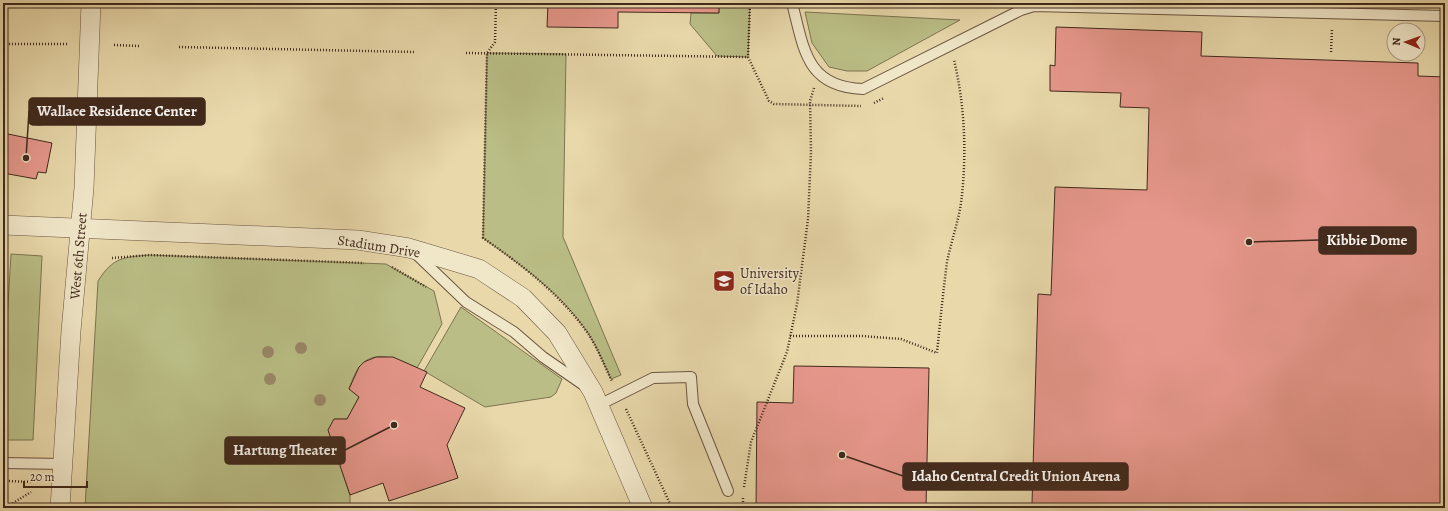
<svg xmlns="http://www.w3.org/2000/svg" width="1448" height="511" font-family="Alegreya,serif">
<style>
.green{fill:#babe86;stroke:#7d7451}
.building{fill:#e6978b;stroke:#40291c}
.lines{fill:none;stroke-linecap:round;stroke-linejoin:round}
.lane-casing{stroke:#6a5540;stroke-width:12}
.street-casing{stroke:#6a5540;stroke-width:20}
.path{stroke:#40291c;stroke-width:2.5;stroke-dasharray:1 2;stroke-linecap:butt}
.lane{stroke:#f0e6c8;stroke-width:10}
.street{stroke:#f0e6c8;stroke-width:19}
.tree{fill:#998867}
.labels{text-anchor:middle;stroke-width:3;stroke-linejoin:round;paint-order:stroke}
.street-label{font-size:14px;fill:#40291c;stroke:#f0e6c8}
.poi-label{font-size:14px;fill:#40291c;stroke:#f0e6c8;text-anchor:start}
.leader{fill:none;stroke:#40291c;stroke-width:1.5}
.callout-dot{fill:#40291c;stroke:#f0e6c8;stroke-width:1.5}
.callout{fill:#40291c;stroke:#40291c;stroke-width:1.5}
.callout-label{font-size:15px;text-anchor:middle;font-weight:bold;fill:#fff}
</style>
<rect width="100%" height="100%" fill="#e8d8aa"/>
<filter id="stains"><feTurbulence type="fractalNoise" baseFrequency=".005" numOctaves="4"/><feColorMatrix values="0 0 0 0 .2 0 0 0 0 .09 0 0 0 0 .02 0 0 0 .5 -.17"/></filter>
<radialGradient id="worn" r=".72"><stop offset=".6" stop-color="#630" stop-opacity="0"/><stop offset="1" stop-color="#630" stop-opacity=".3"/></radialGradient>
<g class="green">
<path d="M719 3H750L748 57 717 56 690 24 691 13H719Z"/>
<path d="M805 12 960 20 867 71H847L829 67 812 43Z"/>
<path d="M487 53 566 54 563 237 621 375 611 379C604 364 597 347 588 333 561 293 521 265 483 238Z"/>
<path d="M11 254 42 256 33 440H3V390Z"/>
<path d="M150 255 386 264 434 291 442 324 417 368C400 360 375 348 360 366 355 372 352 381 349 388L359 397 347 419H334L328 430 350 495V508H85L98 281C113 257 124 257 150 255Z"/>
<path d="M461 307 562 379 556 393 551 397 485 407 424 371Z"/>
</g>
<g class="building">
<path d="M548 3H719V13L618 12V28L547 27Z"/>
<path d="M1056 27 1202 32 1201 56 1418 63V76L1445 77V508H1046V505L1032 504 1038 294 1051 295 1055 187 1147 190 1149 108 1120 107 1121 93 1050 91V65L1055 66Z"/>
<path d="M3 133 52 143 46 173 38 172 36 179 3 173Z"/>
<path d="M376 357H393L427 372 420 387 465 408 447 445 458 478 389 501 383 483 350 495 328 430 334 419H347L359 397 349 389 359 367 364 362Z"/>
<path d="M794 366 929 368 926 508H756L757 402 793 403Z"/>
</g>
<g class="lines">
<g class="lane-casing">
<g id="lane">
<path d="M792 3C804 49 806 87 863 89L1021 10 1034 6 1445 16"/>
<path d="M417 255 466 302 514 332 543 357 585 386"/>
<path d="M599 405 653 378 691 377 693 404 728 491"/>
<path d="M3 463 63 464"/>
</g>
</g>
<g class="street-casing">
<g id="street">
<path d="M3 225 358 240 409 248 479 269 523 298 557 333 593 392 643 508"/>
<path d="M60 508 71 331 84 188 91 3"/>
</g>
</g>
<g class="path">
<path d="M496 3 495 42 487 53 483 238C522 265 559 293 587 332 597 346 604 365 612 381"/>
<path d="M750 3 748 57 769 101 774 104 861 106"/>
<path d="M3 44H68"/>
<path d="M114 45 139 46"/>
<path d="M179 47 415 52"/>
<path d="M1331 52 1332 29"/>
<path d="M466 53 748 57"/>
<path d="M874 103 884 98"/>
<path d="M112 258 150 255 364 263"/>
<path d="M392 267 426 287"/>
<path d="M790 336H862L901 339 937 353C940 323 943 293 947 262 951 242 958 223 961 203 967 156 965 106 954 60"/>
<path d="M626 409 672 508"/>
<path d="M9 481 31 482"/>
<path d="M744 487 751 442 787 352 797 304 808 219 811 152 810 101 814 88"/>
<path d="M5 508 31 492"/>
<path d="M743 508V498"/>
</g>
<use href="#lane" class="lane"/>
<use href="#street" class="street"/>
</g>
<g class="tree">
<circle cx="39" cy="120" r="6"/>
<circle cx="301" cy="348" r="6"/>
<circle cx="268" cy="352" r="6"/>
<circle cx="270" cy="379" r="6"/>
<circle cx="320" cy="400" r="6"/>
</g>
<defs>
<g id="university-square" transform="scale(1.15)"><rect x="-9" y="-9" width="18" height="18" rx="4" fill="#8f2418" stroke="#f0e6c8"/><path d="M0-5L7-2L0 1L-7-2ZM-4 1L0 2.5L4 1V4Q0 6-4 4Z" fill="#fff"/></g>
</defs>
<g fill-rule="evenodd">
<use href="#university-square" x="724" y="281"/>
</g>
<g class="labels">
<g class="street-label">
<text transform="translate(379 246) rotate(9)" y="5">Stadium Drive</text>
<text transform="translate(78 256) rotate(-85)" y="5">West 6th Street</text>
</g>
<g class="poi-label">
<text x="740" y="278">University<tspan x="740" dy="16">of Idaho</tspan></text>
</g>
</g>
<path class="leader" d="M26 158L29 111M1249 242L1319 240M394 425L345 450M842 455L903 476"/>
<g class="callout-dot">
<circle cx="26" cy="158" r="4"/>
<circle cx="1249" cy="242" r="4"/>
<circle cx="394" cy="425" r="4"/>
<circle cx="842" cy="455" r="4"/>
</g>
<g class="callout">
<rect x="29" y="98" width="176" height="27" rx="4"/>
<rect x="1319" y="227" width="97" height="27" rx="4"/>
<rect x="225" y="437" width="120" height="27" rx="4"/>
<rect x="903" y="463" width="225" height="27" rx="4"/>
</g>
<g class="callout-label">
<text x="117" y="116">Wallace Residence Center</text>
<text x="1367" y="245">Kibbie Dome</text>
<text x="285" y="455">Hartung Theater</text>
<text x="1016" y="481">Idaho Central Credit Union Arena</text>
</g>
<rect width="1448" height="511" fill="none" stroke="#e8d8aa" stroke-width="16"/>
<rect x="4" y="4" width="1440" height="503" fill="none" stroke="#40291c" stroke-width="2"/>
<rect x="8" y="8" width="1432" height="495" fill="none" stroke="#40291c"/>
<g transform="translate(1406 42) rotate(272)"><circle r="19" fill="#f0e6c8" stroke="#aa9a83"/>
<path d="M0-3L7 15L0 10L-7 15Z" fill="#8f2418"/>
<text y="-6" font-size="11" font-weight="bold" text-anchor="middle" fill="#40291c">N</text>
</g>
<path d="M24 481v6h63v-6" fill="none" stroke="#40291c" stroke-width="2"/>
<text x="30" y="481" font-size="12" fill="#40291c" stroke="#f0e6c8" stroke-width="3" paint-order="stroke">20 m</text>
<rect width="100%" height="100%" filter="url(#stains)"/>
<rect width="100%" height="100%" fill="url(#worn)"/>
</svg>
